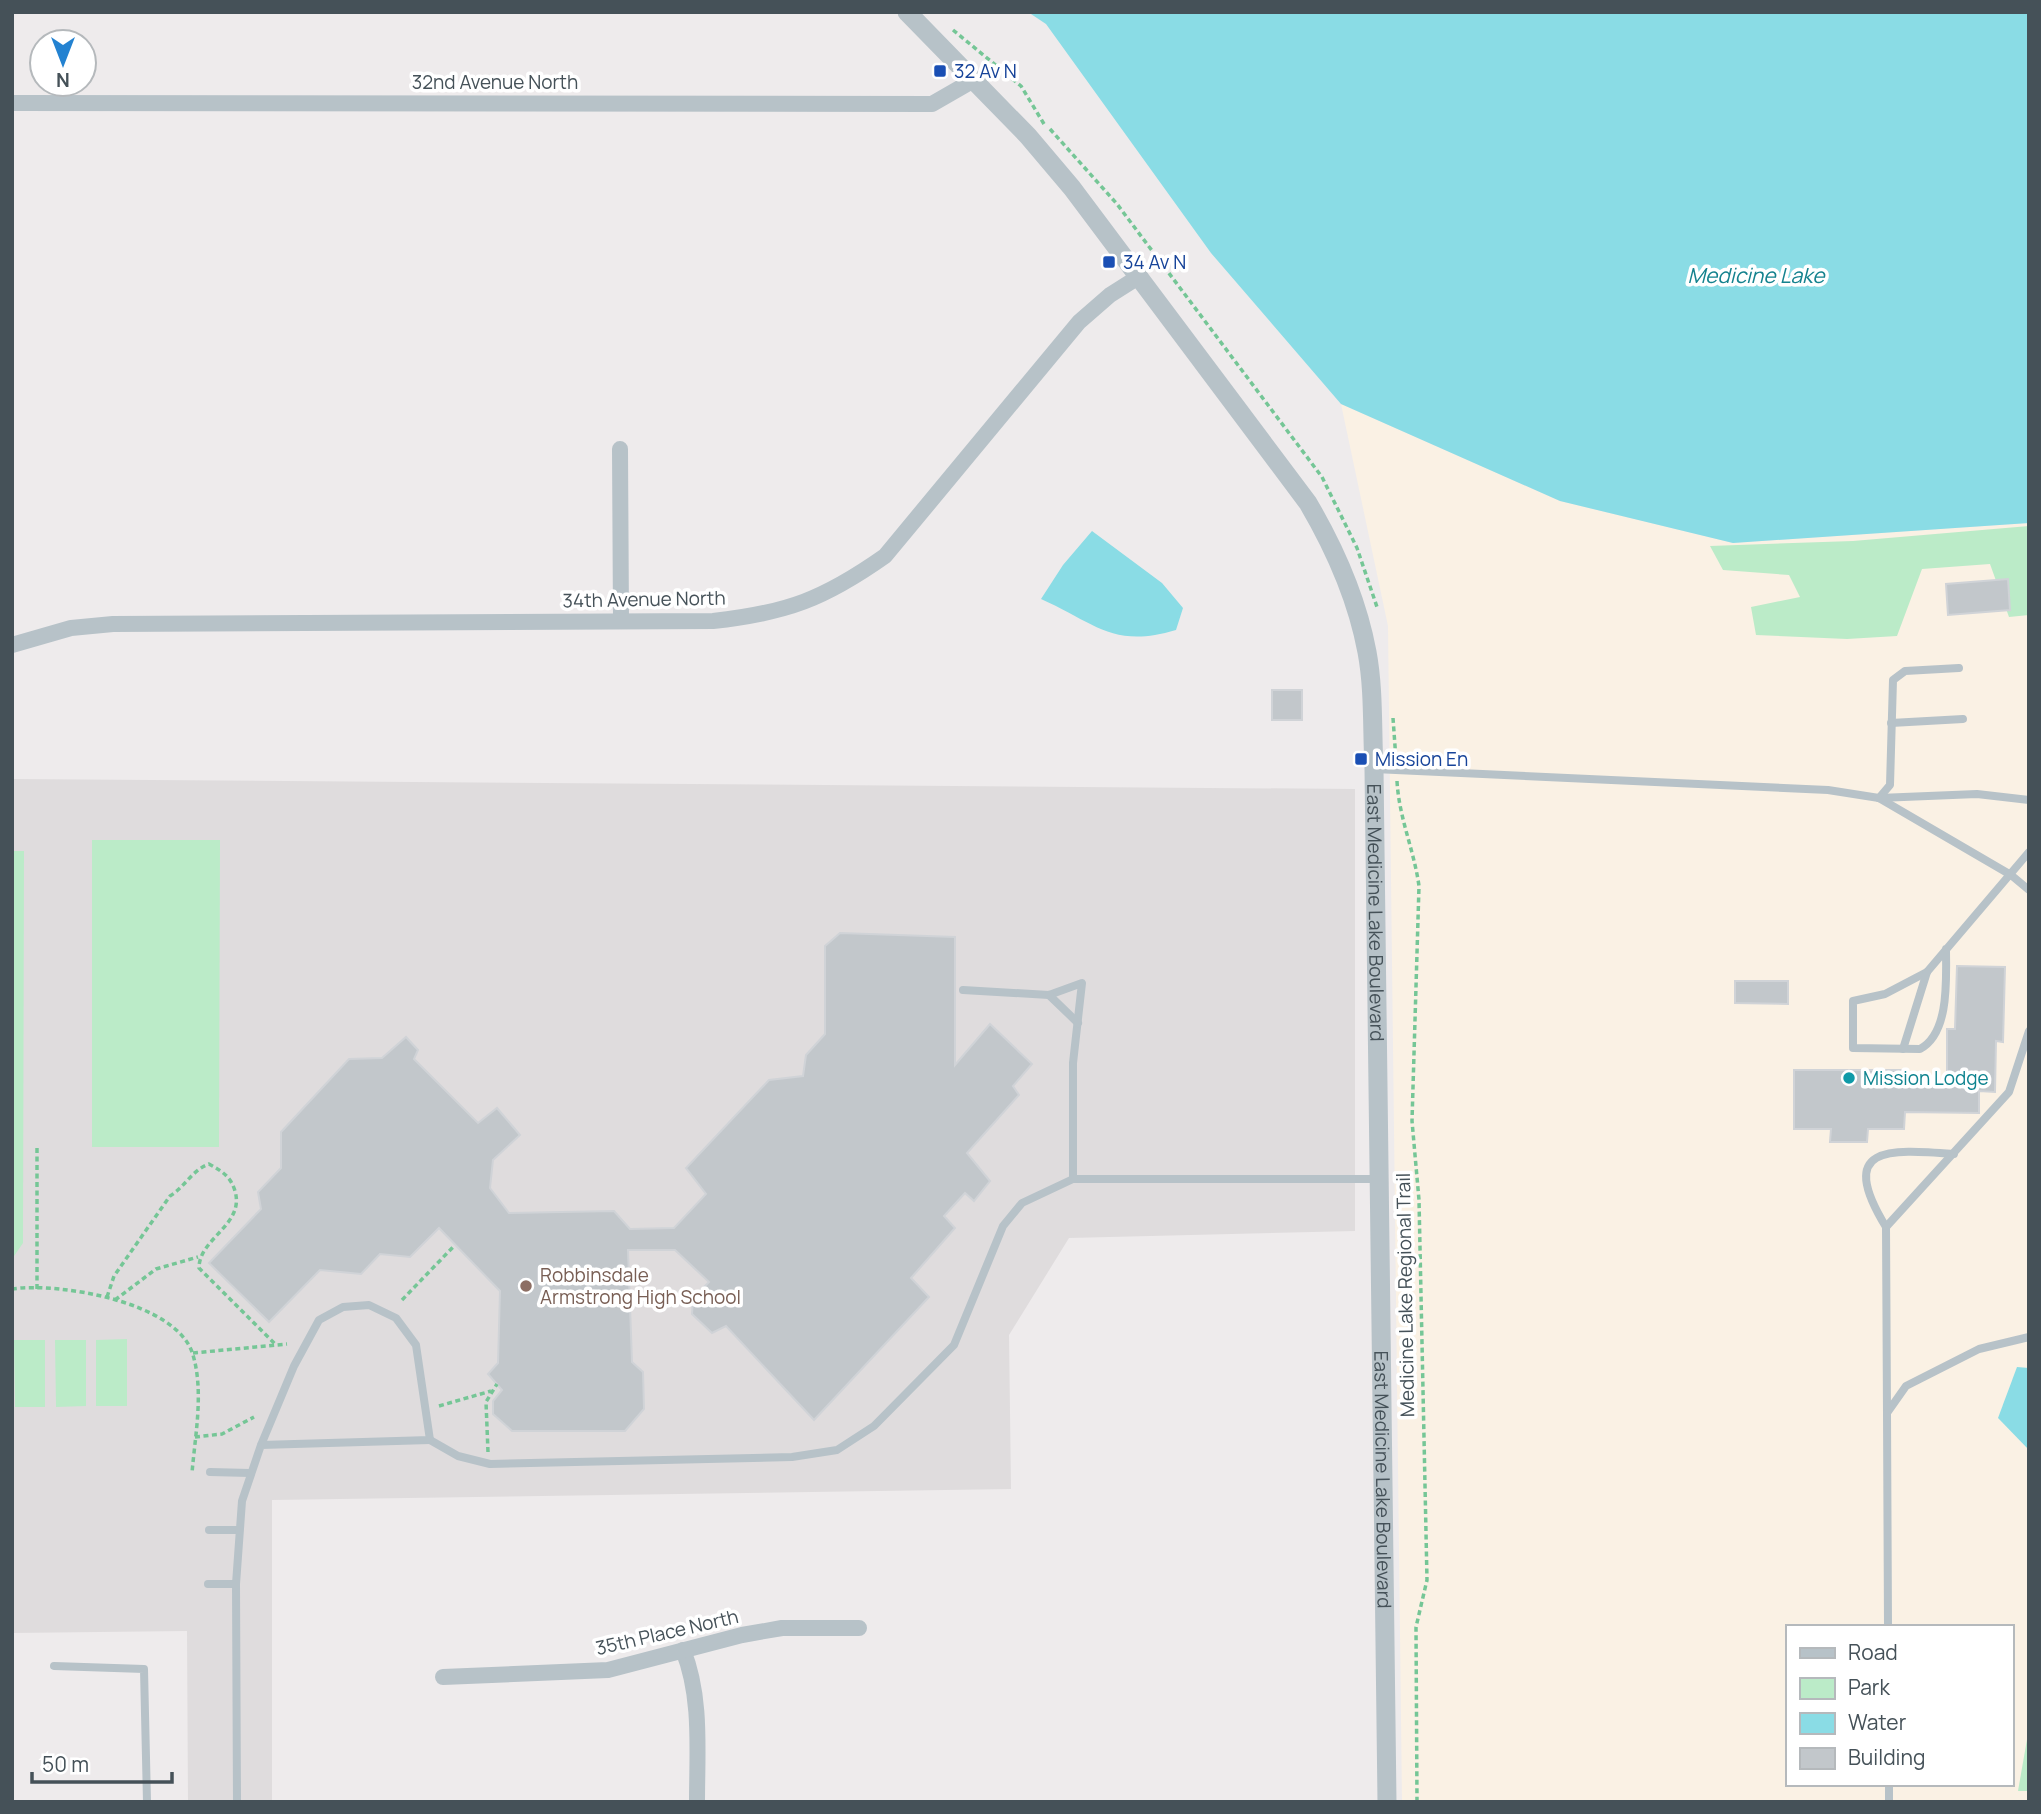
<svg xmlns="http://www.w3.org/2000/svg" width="2041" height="1814" font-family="Manrope,sans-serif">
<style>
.commercial{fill:#faf1e4;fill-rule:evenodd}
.education{fill:#dfdcdd}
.green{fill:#bbebc8}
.water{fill:#8adce5}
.building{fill:#c2c7cb;stroke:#d0d3d7;stroke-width:2}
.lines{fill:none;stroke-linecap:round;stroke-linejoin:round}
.path{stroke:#75c696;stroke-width:3.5;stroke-dasharray:5 3.5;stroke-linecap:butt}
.service{stroke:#b7c2c8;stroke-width:8}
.minor{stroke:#b7c2c8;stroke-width:16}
.tertiary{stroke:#b7c2c8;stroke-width:19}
.transit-dot{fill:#1a4fb4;stroke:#fff;stroke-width:2.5}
.culture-dot{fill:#0f9aa8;stroke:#fff;stroke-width:2.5}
.education-dot{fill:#8d6e63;stroke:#fff;stroke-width:2.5}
.labels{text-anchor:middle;stroke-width:7;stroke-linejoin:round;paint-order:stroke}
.transit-label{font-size:19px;fill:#164399;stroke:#fff;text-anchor:start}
.street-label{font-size:19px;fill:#455158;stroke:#fff}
.culture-label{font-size:19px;fill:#0d838f;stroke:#fff;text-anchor:start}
.education-label{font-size:19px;fill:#785e54;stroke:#fff;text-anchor:start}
.water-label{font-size:21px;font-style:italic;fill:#14828e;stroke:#fff}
</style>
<rect width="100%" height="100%" fill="#eeebec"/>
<path class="commercial" d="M1341 404 1560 501 1733 543 2029 523V1802H1402L1388 626ZM1787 1627H2011V1784H1787Z"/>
<path class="education" d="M12 779 1355 789V1231L1069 1238 1009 1335 1011 1489 272 1500V1802H188L187 1631 12 1633Z"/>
<g class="green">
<path d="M2029 526V615L2009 617 1990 564 1922 569 1897 636 1847 639 1756 635 1751 607 1800 597 1789 575 1723 570 1710 546 1853 541Z"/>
<path d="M92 840H220L219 1147H92Z"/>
<path d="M12 851H24L23 1243 12 1259Z"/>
<path d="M127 1339V1406H96V1340Z"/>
<path d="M14 1340H45V1407H15Z"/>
<path d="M55 1340H86V1406L56 1407Z"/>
<path d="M2029 1728V1791H2018Z"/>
</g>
<g class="water">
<path d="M1028 12H2029V523L1733 543 1560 501 1341 404 1211 253 1046 24Z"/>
<path d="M1092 531 1162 583 1183 608 1176 630C1113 649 1095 623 1041 599L1063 565Z"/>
<path d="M2017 1367 2029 1368V1450L1998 1418Z"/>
</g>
<g class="building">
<path d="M2008 579 2010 610 1948 615 1946 584Z"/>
<rect x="1272" y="690" width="30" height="30"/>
<path d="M840 933 955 937V1065L990 1024 1032 1064 1013 1086 1019 1095 967 1153 990 1181 974 1201 965 1193 944 1216 955 1228 911 1278 929 1297 814 1420 726 1326 712 1333 692 1314 693 1298 709 1282 675 1250H628L632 1362 643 1372 644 1409 625 1431H512L493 1414V1401L502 1390 488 1374 498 1363 500 1291 439 1228 410 1257 380 1254 361 1274 320 1270 269 1322 209 1263 261 1209 258 1192 281 1168V1132L349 1059 382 1058 406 1037 418 1050 414 1059 478 1123 497 1108 520 1135 493 1160 490 1188 509 1213 614 1211 630 1229 674 1228 706 1194 686 1168 769 1080 803 1076 806 1055 825 1034V946Z"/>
<path d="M1957 966 2005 967 2003 1042 1996 1041 1995 1092 1979 1091V1113L1905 1112 1904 1129H1868L1867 1142H1830L1831 1129H1794V1070H1903V1086L1947 1087V1029H1955Z"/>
<path d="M1735 981H1788V1004L1735 1003Z"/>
</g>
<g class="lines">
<g class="path">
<path d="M953 30 1021 86 1044 124"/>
<path d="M1050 129 1117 204 1322 477 1357 548 1377 607"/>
<path d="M1393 718 1396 760"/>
<path d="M1397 781C1399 818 1414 850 1419 886L1412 1121 1419 1200 1427 1580 1416 1627 1417 1802"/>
<path d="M12 1289C59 1282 178 1302 193 1355 204 1392 195 1436 192 1473"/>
<path d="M37 1289V1148"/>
<path d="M107 1297 114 1276 170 1196C185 1187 192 1170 209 1164 222 1171 231 1177 235 1191 245 1225 199 1238 199 1268L276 1345"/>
<path d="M115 1300 156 1269 198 1257"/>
<path d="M402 1300 455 1245"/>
<path d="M193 1353 287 1344"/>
<path d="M439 1406 491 1391"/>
<path d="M195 1437 222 1434 254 1417"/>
<path d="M488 1452 486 1402 497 1384"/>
</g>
<g class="service">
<path d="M1891 723 1963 719"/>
<path d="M1374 769 1828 790 1879 798 2011 875 2029 890"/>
<path d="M1879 798 1890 785 1893 680 1905 671 1959 668"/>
<path d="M1879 798 1977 794 2029 800"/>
<path d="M1946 949C1946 978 1950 1033 1920 1049L1853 1048V1001L1885 994 1927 972 2029 852"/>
<path d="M963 990 1049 995 1082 983 1073 1063V1179"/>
<path d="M1049 995 1078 1023"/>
<path d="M1903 1049 1927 972"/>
<path d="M1886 1227C1836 1145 1888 1149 1954 1154"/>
<path d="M1887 1413 1886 1227 2009 1092 2029 1031"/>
<path d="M430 1440 458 1456 490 1464 792 1457 837 1450 874 1426 954 1345 1003 1226 1022 1203 1073 1179H1380"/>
<path d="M210 1472 250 1473"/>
<path d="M209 1530H238"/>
<path d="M208 1584H236"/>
<path d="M1888 1627 1887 1413 1906 1386 1979 1349 2029 1337"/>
<path d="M54 1666 144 1669 147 1802"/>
<path d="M1889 1784V1802"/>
<path d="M237 1802 236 1584 242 1501 261 1445 294 1366 319 1320 343 1307 369 1305 396 1318 416 1345 430 1440 261 1445"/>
</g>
<g class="minor">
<path d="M12 103 932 104 972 81"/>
<path d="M620 449 621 621"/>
<path d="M12 645 71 628 113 624 713 621C787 613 824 599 885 556L1079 322 1110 295 1140 276"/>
<path d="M683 1650C702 1697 697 1751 697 1802"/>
<path d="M443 1677 608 1670 742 1635 782 1628H859"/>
</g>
<path class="tertiary" id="s1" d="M907 12 1028 136 1072 188 1308 503C1335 549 1357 598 1367 652 1374 689 1372 731 1374 769L1387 1802"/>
</g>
<g class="transit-dot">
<rect x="933" y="64" width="14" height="14" rx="3.5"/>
<rect x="1102" y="255" width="14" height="14" rx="3.5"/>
<rect x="1354" y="752" width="14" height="14" rx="3.5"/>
</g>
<circle class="culture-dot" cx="1849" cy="1078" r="7"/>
<circle class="education-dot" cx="526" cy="1286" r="7"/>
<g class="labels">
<g class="transit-label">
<text x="954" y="78">32 Av N</text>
<text x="1123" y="269">34 Av N</text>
<text x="1375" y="766">Mission En</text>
</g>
<g class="street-label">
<text x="495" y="89">32nd Avenue North</text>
<text transform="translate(644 599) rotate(-1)" y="7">34th Avenue North</text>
<text dy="7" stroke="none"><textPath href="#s1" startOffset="1057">East Medicine Lake Boulevard</textPath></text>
<text transform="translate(1405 1295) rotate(-91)" y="7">Medicine Lake Regional Trail</text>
<text dy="7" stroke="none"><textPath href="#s1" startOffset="1624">East Medicine Lake Boulevard</textPath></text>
<text transform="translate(667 1632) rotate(-13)" y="7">35th Place North</text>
</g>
<g class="culture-label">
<text x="1863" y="1085">Mission Lodge</text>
</g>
<g class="education-label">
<text x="540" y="1282">Robbinsdale<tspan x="540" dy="22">Armstrong High School</tspan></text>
</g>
<g class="water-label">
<text x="1756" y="283">Medicine Lake</text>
</g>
</g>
<rect width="2041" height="1814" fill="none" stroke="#455158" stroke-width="28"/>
<rect x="1786" y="1625" width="228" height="161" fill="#ffffff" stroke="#b5b9bc" stroke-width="2"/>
<rect x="1800" y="1648" width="35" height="10" fill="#b7c2c8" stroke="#b5b9bc" stroke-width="2"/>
<text x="1848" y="1660" font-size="21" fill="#455158">Road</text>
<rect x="1800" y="1678" width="35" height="21" fill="#bbebc8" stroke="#b5b9bc" stroke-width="2"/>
<text x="1848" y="1695" font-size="21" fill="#455158">Park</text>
<rect x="1800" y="1713" width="35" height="21" fill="#8adce5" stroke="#b5b9bc" stroke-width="2"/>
<text x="1848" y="1730" font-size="21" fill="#455158">Water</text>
<rect x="1800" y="1748" width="35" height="21" fill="#c2c7cb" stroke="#b5b9bc" stroke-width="2"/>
<text x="1848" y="1765" font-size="21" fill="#455158">Building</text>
<g transform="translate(63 63) rotate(180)"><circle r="33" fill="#ffffff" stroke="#b5b9bc" stroke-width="2"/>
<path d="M0-5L12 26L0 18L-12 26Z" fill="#2382d1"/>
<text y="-10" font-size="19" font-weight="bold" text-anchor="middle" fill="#455158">N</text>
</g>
<path d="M32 1772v10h140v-10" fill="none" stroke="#455158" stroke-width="3.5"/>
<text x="42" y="1772" font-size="21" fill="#455158" stroke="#ffffff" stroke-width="5" paint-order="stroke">50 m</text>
</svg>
